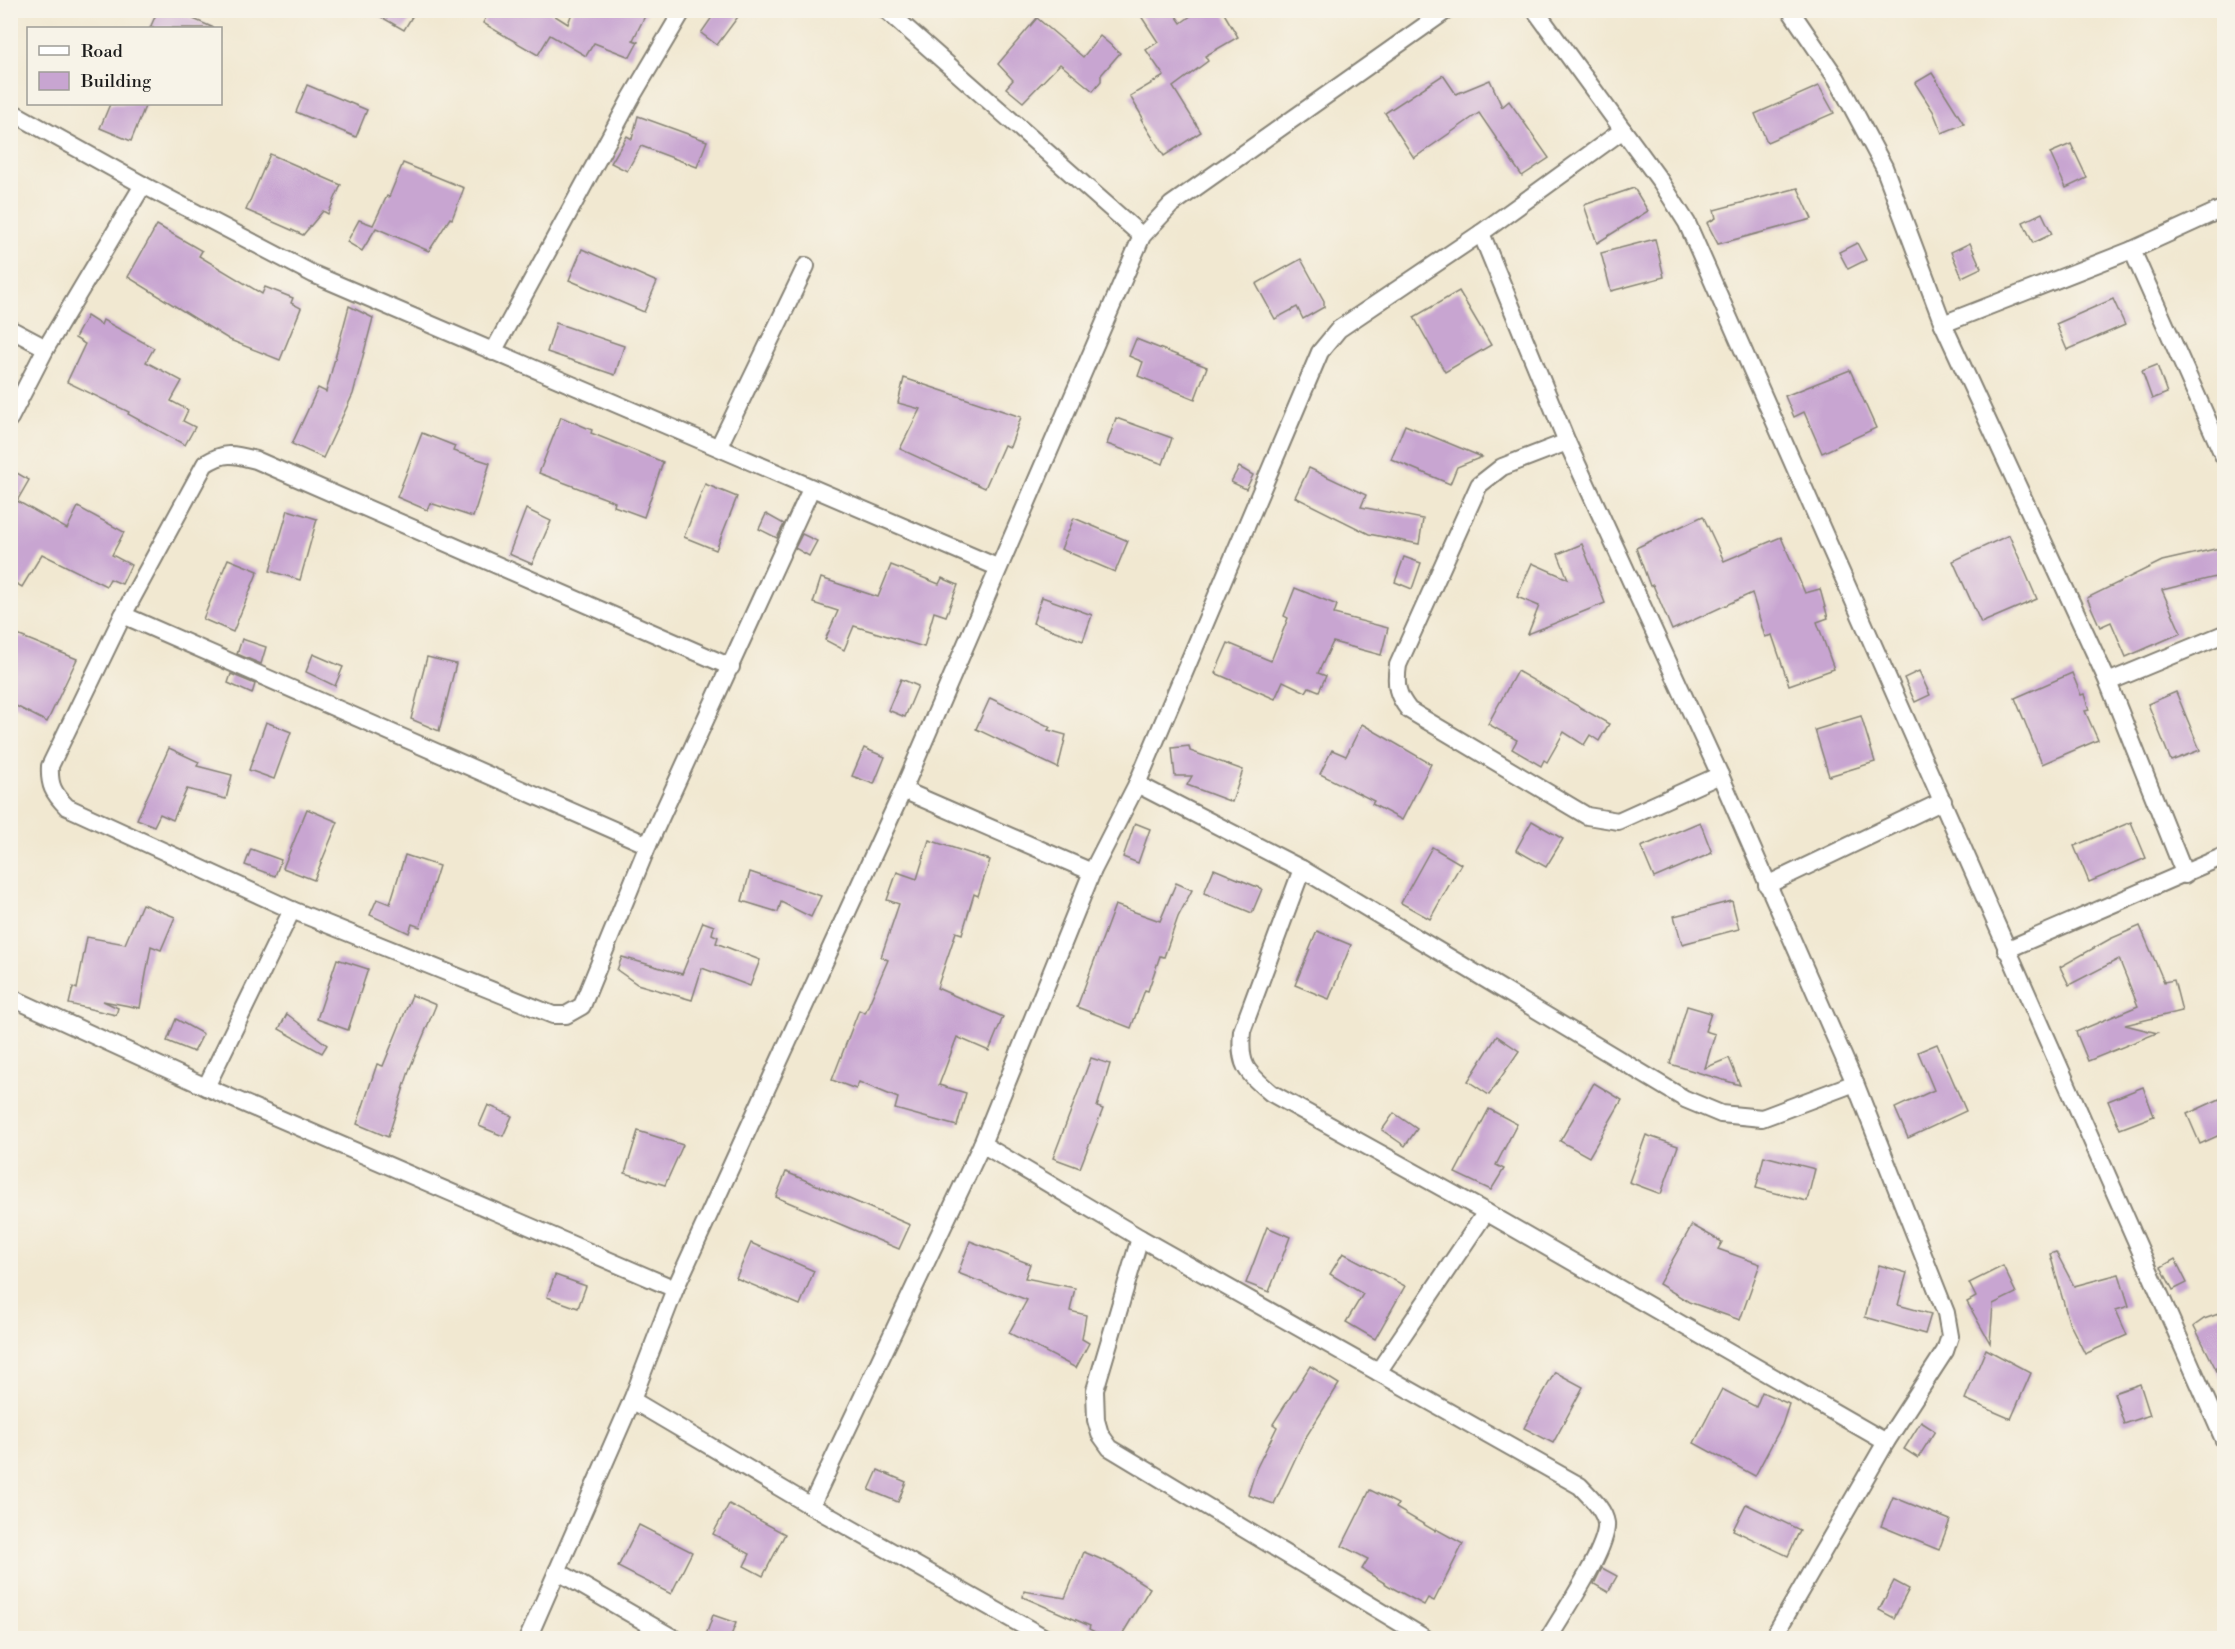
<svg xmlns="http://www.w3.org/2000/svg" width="2235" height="1649" font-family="'Libre Bodoni',serif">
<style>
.building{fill:#c8a5d1}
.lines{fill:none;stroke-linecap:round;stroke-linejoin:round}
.minor-casing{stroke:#868276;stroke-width:20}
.minor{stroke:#fff;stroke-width:16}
</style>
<rect width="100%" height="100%" fill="#f7f3e8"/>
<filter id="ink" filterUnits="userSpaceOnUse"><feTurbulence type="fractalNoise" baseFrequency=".0167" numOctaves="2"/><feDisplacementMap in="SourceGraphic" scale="12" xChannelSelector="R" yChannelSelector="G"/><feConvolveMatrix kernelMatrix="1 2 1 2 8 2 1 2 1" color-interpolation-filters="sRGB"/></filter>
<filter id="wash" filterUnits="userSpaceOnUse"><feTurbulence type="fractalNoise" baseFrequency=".008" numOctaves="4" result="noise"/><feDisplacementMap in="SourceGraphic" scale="24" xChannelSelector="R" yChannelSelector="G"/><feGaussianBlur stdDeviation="1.35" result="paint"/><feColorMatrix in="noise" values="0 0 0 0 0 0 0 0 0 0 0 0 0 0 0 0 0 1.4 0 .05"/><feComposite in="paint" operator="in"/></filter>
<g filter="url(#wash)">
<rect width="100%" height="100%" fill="#f1e8d1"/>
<g id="blocks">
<g class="building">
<path d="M158 10H173L214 28H150Z"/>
<path d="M369 10H416L404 30Z"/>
<path d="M490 10H546L568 24 573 10H648L633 40 638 42 630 57 594 43 586 56 550 35 538 55 483 23Z"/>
<path d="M717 10H743L717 45 701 33Z"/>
<path d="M1137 10H1172L1181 23 1199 10H1222L1238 37 1205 56 1208 61 1173 87 1201 132 1164 156 1141 119 1143 118 1130 96 1164 76 1146 50 1158 42Z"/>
<path d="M1037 18 1083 57 1100 36 1120 53 1101 75V81L1093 91 1060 64 1023 102 1006 88 1013 80 998 64Z"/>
<path d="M1932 73 1964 124 1942 133 1933 111 1915 83Z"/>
<path d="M1443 75 1456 94 1490 80 1502 107 1509 101 1549 158 1522 176 1479 113 1414 158 1385 113Z"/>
<path d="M307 85 367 110 356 137 296 112Z"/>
<path d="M1819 86 1834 113 1767 142 1755 114Z"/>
<path d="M110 104H146L131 141 100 128Z"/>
<path d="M638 116 707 141 697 167 641 146 627 171 611 163 627 136 632 139Z"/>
<path d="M2071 144 2087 178 2066 188 2050 153Z"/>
<path d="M270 154 341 185 328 214 323 211 303 235 246 210Z"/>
<path d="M403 163 464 188 452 219 450 218 429 251 376 228 362 251 347 242 359 220 373 225 387 196 389 197Z"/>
<path d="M1634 188 1648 211 1597 243 1584 205Z"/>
<path d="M1798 188 1812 219 1718 244 1707 223 1716 218 1714 210Z"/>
<path d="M2042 213 2052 234 2033 243 2023 222Z"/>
<path d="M157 225 202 251 199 256 262 294 265 287 293 298 291 303 301 308 280 360 230 340 128 277Z"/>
<path d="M1655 239 1664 277 1611 291 1601 253Z"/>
<path d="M1857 243 1866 260 1848 269 1839 252Z"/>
<path d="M1970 243 1981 268 1962 277 1951 252Z"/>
<path d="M582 249 657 282 644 312 569 280Z"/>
<path d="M1301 259 1324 301V307L1303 319 1297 307 1275 319 1256 284Z"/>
<path d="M1459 291 1491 345 1445 372 1414 317Z"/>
<path d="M2113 299 2125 325 2067 350 2056 324Z"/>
<path d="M349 306 373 318 353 394 323 458 292 444 318 388 326 392Z"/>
<path d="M87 316 101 325 103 320 154 348 146 362 182 381 171 401 188 410 183 421 195 427 185 445 128 414 129 412 67 382 85 344 75 338Z"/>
<path d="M556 323 624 346 615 375 547 352Z"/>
<path d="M1136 339 1207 367 1195 399 1138 376 1143 362 1129 356Z"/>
<path d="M2157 365 2167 393 2152 399 2142 371Z"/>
<path d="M1850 370 1876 428 1822 453 1804 412 1794 417 1785 396Z"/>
<path d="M904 378 1021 417 1010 447 1004 445 985 488 900 449 920 409 898 403Z"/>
<path d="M561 417 592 430 591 433 663 462 644 517 614 506 615 502 539 473Z"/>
<path d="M1116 418 1172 438 1163 464 1107 444Z"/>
<path d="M1405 425 1482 457 1457 467 1450 484 1391 459Z"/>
<path d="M422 433 455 446 453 451 490 463 473 517 430 503 427 510 397 497Z"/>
<path d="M1239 467 1253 475 1246 489 1231 482Z"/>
<path d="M1309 468 1366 495 1361 507 1423 519 1419 544 1369 534 1295 497Z"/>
<path d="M10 469 29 480 17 501 67 529 78 507 124 532 112 555 131 565 122 584 110 579 106 586 42 554 22 587 10 580Z"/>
<path d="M705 484 737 497 716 550 684 537Z"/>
<path d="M526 509 551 521 532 564 509 554Z"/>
<path d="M288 510 317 519 300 580 270 571Z"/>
<path d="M766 514 784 524 777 538 759 529Z"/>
<path d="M1703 516 1724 561 1781 537 1805 593 1820 589 1828 618 1817 622 1834 669 1789 685 1772 635 1765 637 1752 593 1672 630 1653 585 1650 586 1636 548Z"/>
<path d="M1074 518 1128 541 1115 572 1061 549Z"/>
<path d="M802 534 817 541 809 556 795 548Z"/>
<path d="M2009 535 2037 599 1981 623 1953 561Z"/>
<path d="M1582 544 1605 603 1528 634 1539 606 1517 597 1532 563 1568 579 1558 554Z"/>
<path d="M2224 547V575L2162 590 2181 633 2126 657 2111 622 2100 627 2087 598 2162 561Z"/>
<path d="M1404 557 1421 563 1412 589 1395 582Z"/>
<path d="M228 559 258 571 233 632 203 619Z"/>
<path d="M891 565 939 584 942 578 958 585 946 616 934 612 924 647 854 626 844 650 825 640 838 611 813 603 821 578 878 597Z"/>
<path d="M1295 588 1337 605 1334 614 1388 628 1381 655 1333 642 1318 673 1326 676 1319 691 1309 687 1306 692 1283 681 1275 699 1215 673 1228 643 1271 661 1288 618 1284 616Z"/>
<path d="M1042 597 1092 615 1083 641 1033 623Z"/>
<path d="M10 632 77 659 47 722 10 703Z"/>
<path d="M242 639 266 647 261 664 237 654Z"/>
<path d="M313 654 343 667 335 686 306 672Z"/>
<path d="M427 657 456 664 439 731 411 719Z"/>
<path d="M1517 671 1609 724 1599 741 1590 735 1584 745 1564 732 1547 762 1544 760 1541 766 1512 749 1517 740 1488 724Z"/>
<path d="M1919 671 1930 695 1915 702 1904 678Z"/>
<path d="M2072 673 2081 695 2084 694 2089 710 2085 711 2098 740 2042 764 2015 698Z"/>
<path d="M231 674 255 684 252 694 228 683Z"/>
<path d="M901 679 918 686 905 717 888 710Z"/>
<path d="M2176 692 2200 750 2171 761 2148 704Z"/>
<path d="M990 698 1050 727 1048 730 1066 735 1058 768 976 729Z"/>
<path d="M1861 716 1875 762 1829 776 1815 730Z"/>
<path d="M266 722 291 732 274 779 249 770Z"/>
<path d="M1362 724 1431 764 1402 820 1372 804 1374 801 1320 774 1332 750 1346 756Z"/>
<path d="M1189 746 1190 751 1243 770 1232 802 1187 785 1192 776H1175L1172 748Z"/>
<path d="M169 748 199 762 197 766 232 775 226 799 187 789 173 820 160 814 154 826 137 819Z"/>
<path d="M864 748 885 757 874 784 852 776Z"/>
<path d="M307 809 338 822 314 880 283 868Z"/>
<path d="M1532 821 1563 839 1546 867 1516 850Z"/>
<path d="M1700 822 1712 853 1654 878 1641 847Z"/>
<path d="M2131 822 2146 858 2089 882 2074 846Z"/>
<path d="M1135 823 1150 829 1138 863 1123 857Z"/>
<path d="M929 840 990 860 978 896 974 894 962 934 956 932 937 988 1003 1017 989 1051 957 1037 939 1085 966 1093 957 1126 895 1109 898 1098 859 1082 856 1089 832 1080 859 1010 865 1013 888 960 881 957 899 904 887 900 897 872 917 879Z"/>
<path d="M1432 847 1461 864 1430 919 1401 903Z"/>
<path d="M251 849 281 860 275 876 245 865Z"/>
<path d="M405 855 439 866 420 927 412 924 409 933 370 915 377 899 390 904Z"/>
<path d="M1214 869 1262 889 1252 913 1204 893Z"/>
<path d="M750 872 821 896 811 917 781 902 778 912 742 901Z"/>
<path d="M1176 883 1192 890 1178 917 1164 957 1160 956 1148 991 1145 990 1131 1028 1077 1007 1115 905 1160 921Z"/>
<path d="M1732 901 1739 929 1682 944 1674 916Z"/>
<path d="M142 904 175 917 161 950 151 946 140 1008 103 1001 118 1008 116 1015 69 1004 73 987 77 989 87 937 125 944Z"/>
<path d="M703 922 714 926 712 934 718 937 716 943 760 960 750 986 702 968 692 1000 637 984 617 970 622 957 682 974Z"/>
<path d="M2140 926 2164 982 2174 980 2182 1011 2125 1025 2157 1033 2088 1061 2076 1032 2138 1006 2119 959 2069 985 2060 967 2110 939Z"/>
<path d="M1317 931 1351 945 1329 999 1295 985Z"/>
<path d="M337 959 368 969 348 1030 317 1019Z"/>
<path d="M412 995 436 1005 410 1068 388 1137 357 1124 377 1064 383 1066Z"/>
<path d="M1687 1006 1711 1013 1705 1031 1715 1034 1705 1068 1729 1058 1740 1085 1670 1064Z"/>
<path d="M287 1014 327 1045 322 1053 279 1029Z"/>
<path d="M176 1019 203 1034 194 1052 167 1041Z"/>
<path d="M1497 1036 1519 1051 1489 1095 1468 1081Z"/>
<path d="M1937 1044 1966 1111 1908 1138 1895 1108 1934 1090 1918 1052Z"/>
<path d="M1091 1058 1110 1064 1097 1107 1103 1109 1080 1168 1053 1158Z"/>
<path d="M1594 1083 1622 1100 1589 1157 1560 1141Z"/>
<path d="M2143 1087 2154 1116 2120 1129 2108 1101Z"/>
<path d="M2224 1097V1133L2200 1144 2187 1114Z"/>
<path d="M488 1105 512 1116 503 1136 479 1126Z"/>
<path d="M1489 1109 1517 1124 1496 1165 1504 1169 1491 1190 1455 1173Z"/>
<path d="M1394 1113 1417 1129 1405 1146 1382 1130Z"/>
<path d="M638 1131 683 1145 665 1185 625 1173Z"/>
<path d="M1646 1135 1678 1146 1661 1194 1629 1182Z"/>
<path d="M1764 1156 1815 1169 1807 1201 1756 1188Z"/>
<path d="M786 1172 910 1225 899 1249 776 1197Z"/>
<path d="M1692 1225 1722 1242 1718 1249 1760 1264 1740 1320 1689 1302 1659 1284Z"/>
<path d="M1267 1227 1290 1237 1269 1292 1246 1283Z"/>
<path d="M970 1241 1030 1264 1025 1278 1075 1288 1070 1311 1086 1315 1082 1339 1089 1343 1076 1368 1009 1333 1027 1300 958 1273Z"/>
<path d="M751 1243 814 1271 800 1305 736 1278Z"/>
<path d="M2056 1252 2074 1286 2119 1274 2129 1306 2116 1310 2127 1335 2085 1354 2069 1322 2050 1254Z"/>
<path d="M1343 1253 1405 1286 1375 1339 1346 1322 1363 1294 1330 1274Z"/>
<path d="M2175 1259 2187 1283 2173 1290 2161 1267Z"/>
<path d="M1879 1265 1907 1273 1898 1305 1931 1314 1925 1334 1865 1317Z"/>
<path d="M2003 1266 2016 1293 1993 1304 1990 1343 1967 1302 1976 1297 1969 1283Z"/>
<path d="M555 1275 586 1286 578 1308 547 1297Z"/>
<path d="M2224 1312V1385L2194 1326 2204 1319Z"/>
<path d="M1986 1349 2031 1373 2011 1419 1965 1399Z"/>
<path d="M1310 1366 1339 1384 1304 1440 1274 1504 1248 1495 1256 1469 1277 1427 1273 1424Z"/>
<path d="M1555 1372 1583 1387 1553 1443 1524 1428Z"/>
<path d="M2140 1384 2150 1415 2124 1424 2114 1393Z"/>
<path d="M1722 1389 1756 1407 1762 1392 1789 1404 1782 1425 1755 1476 1694 1443Z"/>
<path d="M1921 1422 1935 1431 1918 1458 1904 1449Z"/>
<path d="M878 1470 906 1482 898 1502 869 1490Z"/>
<path d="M1370 1490 1398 1504 1396 1508 1435 1531 1436 1529 1463 1544 1434 1601 1428 1598 1424 1605 1389 1586 1362 1569 1368 1559 1342 1546Z"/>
<path d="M1893 1497 1950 1520 1939 1550 1881 1526Z"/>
<path d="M729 1504 785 1534 763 1576 744 1566 750 1554 713 1534Z"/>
<path d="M1746 1504 1800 1530 1788 1556 1733 1530Z"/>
<path d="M639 1525 692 1552 671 1594 618 1567Z"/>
<path d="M1084 1552 1114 1565 1150 1588 1120 1638H1106L1089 1629 1090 1626 1023 1597 1024 1591 1065 1598Z"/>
<path d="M1602 1568 1617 1576 1608 1592 1594 1584Z"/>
<path d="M1894 1581 1909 1589 1894 1618 1879 1610Z"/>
<path d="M713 1615 736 1623 730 1638H705Z"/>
</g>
</g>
</g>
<g filter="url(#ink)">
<use href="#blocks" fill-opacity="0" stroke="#868276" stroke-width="1.5"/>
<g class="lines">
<g class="minor-casing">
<g id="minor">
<path d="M886 10 1142 236"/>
<path d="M1535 10 1661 182 1687 223 2224 1440"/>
<path d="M1790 10 1837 79 1884 167 1943 324 2108 682 2185 875"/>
<path d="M10 111 143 185 313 274 997 567"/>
<path d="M1481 233 1567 442 1720 775 1855 1083 1946 1313 1950 1336 1945 1351 1886 1442 1773 1638"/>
<path d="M2132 250 2224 457"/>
<path d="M1943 324 2132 250 2224 208"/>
<path d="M10 329 46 348"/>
<path d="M493 352 631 98 683 10"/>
<path d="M10 418 46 348 143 185"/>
<path d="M1567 442 1502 467 1479 485 1398 665C1395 685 1397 695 1409 710L1587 816 1618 821 1720 775"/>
<path d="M719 446 806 266"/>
<path d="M123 615 648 845"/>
<path d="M731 667 256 460C234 454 225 451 205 464L123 615 50 766C49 785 53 793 67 807L292 910 553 1015H566L582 1006 648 845 811 489"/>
<path d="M2108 682 2224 634"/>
<path d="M1137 784 1302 869 1685 1099 1721 1114 1762 1118 1855 1083"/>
<path d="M903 790 1092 872"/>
<path d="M1302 869 1242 1031C1239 1065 1245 1071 1271 1093L1486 1212 1886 1442"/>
<path d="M1767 885 1943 801"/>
<path d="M2006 950 2224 856"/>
<path d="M10 997 206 1087 675 1289"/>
<path d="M206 1087 292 910"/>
<path d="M982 1144 1140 1238 1580 1486C1589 1496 1604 1509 1606 1523 1609 1547 1562 1615 1549 1638"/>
<path d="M1140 1238 1095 1390 1096 1420 1100 1434 1110 1448 1425 1638"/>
<path d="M1378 1372 1486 1212"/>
<path d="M632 1400 811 1506 1045 1638"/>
<path d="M811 1506 982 1144 1092 872 1137 784 1320 352 1339 329 1481 233 1623 130"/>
<path d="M557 1571 673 1638"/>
<path d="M528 1638 632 1400 675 1289 903 790 1142 236 1171 205 1447 10"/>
</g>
</g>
<use href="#minor" class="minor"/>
</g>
</g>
<rect width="2235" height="1649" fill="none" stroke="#f7f3e8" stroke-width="36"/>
<rect x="27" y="27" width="195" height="78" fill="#f7f3e8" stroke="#9f9d96" stroke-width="1.5"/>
<rect x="39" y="46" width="30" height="9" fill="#ffffff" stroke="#9f9d96" stroke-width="1.5"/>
<text x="81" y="57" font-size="18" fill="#1c1c1c">Road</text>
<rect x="39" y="72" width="30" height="18" fill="#c8a5d1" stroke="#9f9d96" stroke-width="1.5"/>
<text x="81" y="87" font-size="18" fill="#1c1c1c">Building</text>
</svg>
